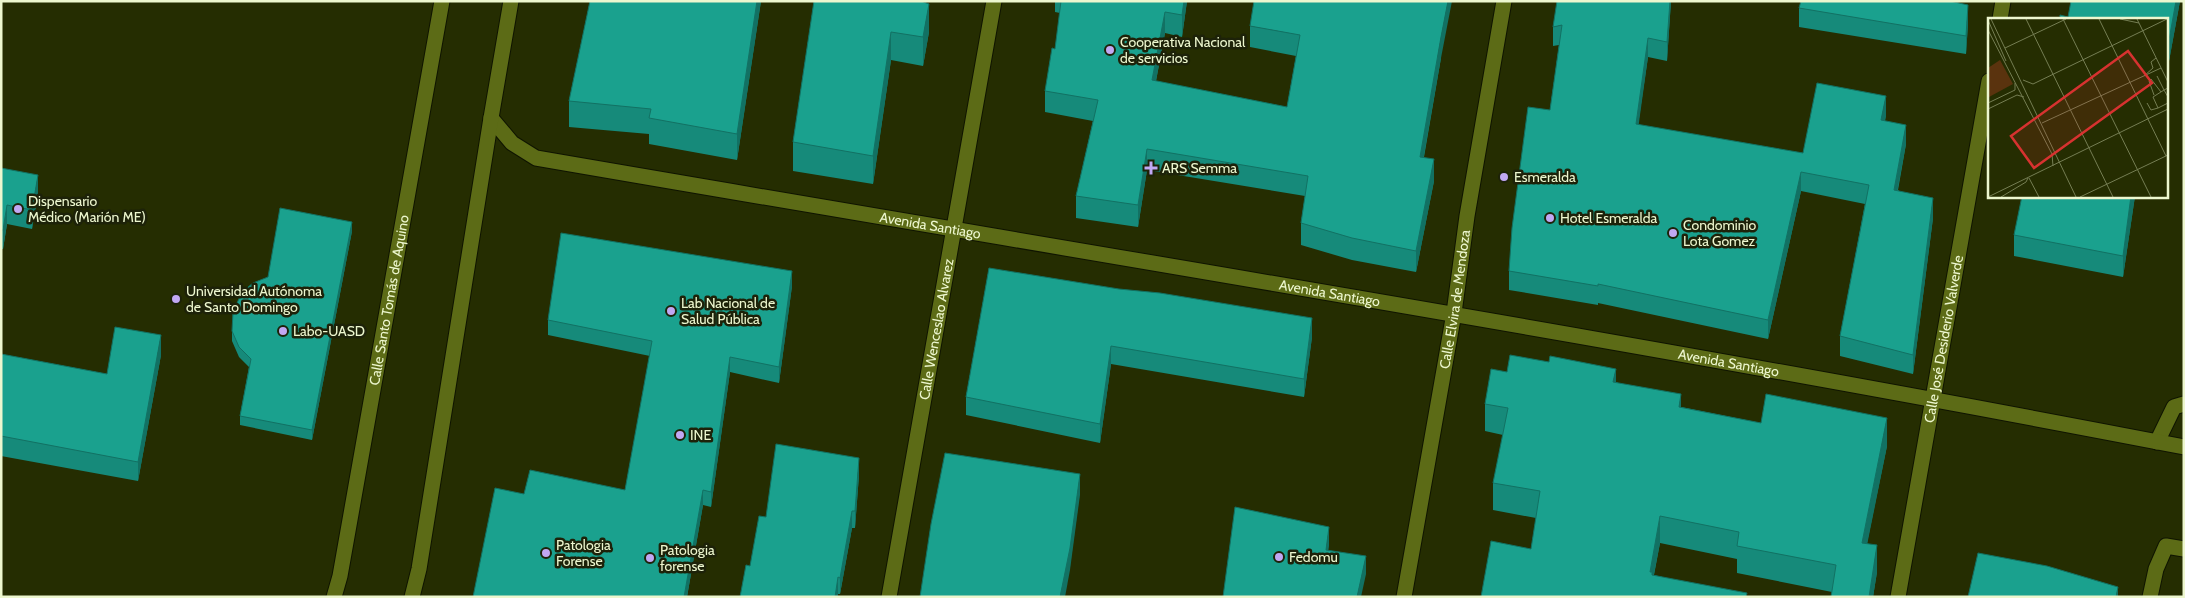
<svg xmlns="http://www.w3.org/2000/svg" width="2185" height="598" font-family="Cabin,sans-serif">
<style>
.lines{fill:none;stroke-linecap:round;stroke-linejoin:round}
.service-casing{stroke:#0f1400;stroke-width:17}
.minor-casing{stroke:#0f1400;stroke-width:17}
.tertiary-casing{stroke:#0f1400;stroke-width:17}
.service{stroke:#5c6b16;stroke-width:15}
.minor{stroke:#5c6b16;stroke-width:15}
.tertiary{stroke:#5c6b16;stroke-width:15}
.wall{fill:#168a7a}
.shaded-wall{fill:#127163}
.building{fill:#1aa18e;stroke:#127163}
.poi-dot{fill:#c1a8f3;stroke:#1d2209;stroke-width:2}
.labels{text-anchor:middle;stroke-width:5;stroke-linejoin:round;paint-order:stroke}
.poi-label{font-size:14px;fill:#edf7cf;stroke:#1d2209;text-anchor:start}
.street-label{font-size:14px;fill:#edf7cf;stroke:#1d2209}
.inset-road{fill:none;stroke:#757e53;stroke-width:1}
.view{fill:#d73230;fill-opacity:0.15;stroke:#d73230;stroke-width:2.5}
.inset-edge{fill:none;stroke:#edf7cf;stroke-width:2.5}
</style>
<rect width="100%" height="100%" fill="#252d01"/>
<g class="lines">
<g class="service-casing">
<g id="service">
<path d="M2157 442 2174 407 2184 404"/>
<path d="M2150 597 2156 569 2166 546 2184 549"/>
</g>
</g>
<g class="minor-casing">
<g id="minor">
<path d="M2000 19 2003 1"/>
<path id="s1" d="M889 597 994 1"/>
<path id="s2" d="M1404 597 1454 313 1467 216 1504 1"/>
<path id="s3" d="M1898 597 1989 81"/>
</g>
</g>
<g class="tertiary-casing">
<g id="tertiary">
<path id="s4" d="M491 118 512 143 536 158C1086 253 1636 341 2184 447"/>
<path id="s5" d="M334 597 340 576 442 1"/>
<path d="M412 597 419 569 491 118 511 1"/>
</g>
</g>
<use href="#service" class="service"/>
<use href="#minor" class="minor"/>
<use href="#tertiary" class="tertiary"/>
</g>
<g class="wall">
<path d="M590 1H761L737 160 649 144V134L569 127V101Z"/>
<path d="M814 1 929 32 923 66 891 60 873 184 793 171V142Z"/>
<path d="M1055 1H1187L1182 37 1165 33 1156 81 1287 107 1296 56 1250 47V26L1441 58 1424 157 1434 181 1416 272 1352 260 1301 245V223L1305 196 1147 170 1138 227 1076 218V196L1093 121 1045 112V91L1055 49 1060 13 1055 12Z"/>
<path d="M1671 1 1667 61 1648 57 1638 125 1803 153 1886 115 1885 121 1906 144 1898 190 1933 218 1913 374 1840 356V336L1865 204 1801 191 1768 339 1598 303V305L1509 290V271L1550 110 1559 45 1553 46V27Z"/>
<path d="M2180 1 2169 61H2166V19L2068 17Z"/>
<path d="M1799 8 1968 23 1966 54 1799 27Z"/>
<path d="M1 168 38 194 32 229 7 224 3 249H1Z"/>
<path d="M2135 196 2123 277 2014 256V235Z"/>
<path d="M352 231 312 440 240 425V416L249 367 239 357 232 341V331L268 277Z"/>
<path d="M989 268 1312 337 1304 397 1111 364 1100 443 966 415V397Z"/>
<path d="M792 286 779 383 730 372 711 507 703 505 687 597H473L524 494 625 490 650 356 548 335V320Z"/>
<path d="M1 354 107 374 161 355 138 481 1 456Z"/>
<path d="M1549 362 1616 382 1681 407 1761 423 1887 446 1867 543 1877 572 1873 597H1831L1832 592 1737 573V559L1660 543 1654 575 1747 597 1531 549 1536 518 1493 510V483L1503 435 1485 431V404L1507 372Z"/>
<path d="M859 475 855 528H852L840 594H838V597H740L750 566Z"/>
</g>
<g class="shaded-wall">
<path d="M757 1H761L737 160V134Z"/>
<path d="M1184 1H1187L1182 37V15Z"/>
<path d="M1448 1H1452L1441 58 1420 178V157L1441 37Z"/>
<path d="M1670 1H1671L1667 61V42Z"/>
<path d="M2176 1H2180L2169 61V40Z"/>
<path d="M929 4V32L923 66V37Z"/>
<path d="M1968 5V23L1966 54V36Z"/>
<path d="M1165 12V33L1152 102V80Z"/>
<path d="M891 32V60L873 184V156Z"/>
<path d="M1648 38V57L1636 144V124Z"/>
<path d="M1886 96V115L1881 139V120Z"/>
<path d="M1906 125V144L1894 209V190Z"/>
<path d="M1147 149V170L1138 227V205Z"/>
<path d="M1434 159V181L1416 272V251Z"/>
<path d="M1801 172V191L1768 339V320Z"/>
<path d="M38 175V194L32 229V210Z"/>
<path d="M2131 196H2135L2123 277V256Z"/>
<path d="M1933 198V218L1913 374V355Z"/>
<path d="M7 205V224L3 249V230Z"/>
<path d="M352 222V231L312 440V430Z"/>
<path d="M792 271V286L779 383V367Z"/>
<path d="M1312 318V337L1304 397V379Z"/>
<path d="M161 335V355L138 481V462Z"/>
<path d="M1111 346V364L1100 443V424Z"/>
<path d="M730 357V372L711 507V492Z"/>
<path d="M1616 369V396L1613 382Z"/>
<path d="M1681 394V421L1679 407Z"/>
<path d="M1887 418V446L1862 570V543Z"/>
<path d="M859 458V475L855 528V511Z"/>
<path d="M1080 474V495L1070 570 1065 597H1060Z"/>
<path d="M703 490V505L687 597H684Z"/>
<path d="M852 511V528L840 594V578Z"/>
<path d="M1660 516V543L1652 584 1650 572Z"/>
<path d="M1329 527V546L1326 568V550Z"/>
<path d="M1877 545V572L1873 597H1869Z"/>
<path d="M1366 556V574L1361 597H1357Z"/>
<path d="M838 577V597H835Z"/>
<path d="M2118 587V597H2116Z"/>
</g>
<g class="building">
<path d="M590 1H757L737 134 649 118 651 109 569 101Z"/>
<path d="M814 1H921L929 4 923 37 891 32 873 156 793 142Z"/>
<path d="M1061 1H1184L1182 15 1165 12 1152 80 1287 107 1300 35 1250 26 1254 1H1448L1441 37 1420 157 1434 159 1416 251 1352 238 1301 223 1308 176 1147 149 1138 205 1076 196 1098 100 1045 91 1052 48 1055 49Z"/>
<path d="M1557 1H1670L1667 42 1648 38 1636 124 1803 153 1817 83 1886 96 1881 120 1906 125 1894 190 1933 198 1913 355 1840 336 1869 185 1801 172 1768 320 1598 284V286L1509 271 1512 228 1528 107 1550 110 1562 25 1553 27Z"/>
<path d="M1801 1H1950L1968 5 1966 36 1799 8Z"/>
<path d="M2071 1H2176L2169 40H2166V19H2060V15L2068 17Z"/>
<path d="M1 168 38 175 32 210 7 205 3 230H1Z"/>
<path d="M2022 196H2131L2123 256 2014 235Z"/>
<path d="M280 208 352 222 312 430 240 416 251 359 239 347 232 331 233 312 242 292 253 283 268 277Z"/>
<path d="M561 233 792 271 779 367 730 357 711 492 703 490 684 597H473L495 488 524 494 530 470 625 490 652 341 548 320Z"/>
<path d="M989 268 1119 289 1160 293 1312 318 1304 379 1111 346 1100 424 966 397Z"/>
<path d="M115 327 161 335 138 462 1 436V354L107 374Z"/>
<path d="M1510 355 1549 362 1550 356 1616 369 1613 382 1681 394 1679 407 1761 423 1766 394 1887 418 1862 543 1877 545 1869 597H1831L1836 565 1737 546 1739 532 1660 516 1650 572H1652V575L1747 593 1746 597H1481L1491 541 1531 549 1540 491 1493 483 1508 408 1485 404 1491 369 1507 372Z"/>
<path d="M776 444 859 458 855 511H852L840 578 838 577 835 597H740L746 565 750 566 759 516 766 517Z"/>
<path d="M945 453 1080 474 1070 548 1060 597H920L931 524Z"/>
<path d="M1235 507 1329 527 1326 550 1366 556 1357 597H1223Z"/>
<path d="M1978 553 2047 566 2118 587 2116 597H1968Z"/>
</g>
<g class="poi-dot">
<circle cx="1110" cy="50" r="5"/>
<path d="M1148.5 160.5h5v5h5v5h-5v5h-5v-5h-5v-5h5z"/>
<circle cx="1504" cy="177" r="5"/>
<circle cx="18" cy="209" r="5"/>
<circle cx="1550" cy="218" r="5"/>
<circle cx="1673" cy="233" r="5"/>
<circle cx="176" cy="299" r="5"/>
<circle cx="671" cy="311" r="5"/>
<circle cx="283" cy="331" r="5"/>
<circle cx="680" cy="435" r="5"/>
<circle cx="546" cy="553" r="5"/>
<circle cx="1279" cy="557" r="5"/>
<circle cx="650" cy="558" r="5"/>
</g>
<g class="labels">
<g class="poi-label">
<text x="1120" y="47">Cooperativa Nacional<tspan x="1120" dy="16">de servicios</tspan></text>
<text x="1162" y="173">ARS Semma</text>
<text x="1514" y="182">Esmeralda</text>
<text x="28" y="206">Dispensario<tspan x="28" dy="16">Médico (Marión ME)</tspan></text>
<text x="1560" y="223">Hotel Esmeralda</text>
<text x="1683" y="230">Condominio<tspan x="1683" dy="16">Lota Gomez</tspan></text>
<text x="186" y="296">Universidad Autónoma<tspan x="186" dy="16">de Santo Domingo</tspan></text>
<text x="681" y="308">Lab Nacional de<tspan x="681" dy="16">Salud Pública</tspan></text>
<text x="293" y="336">Labo-UASD</text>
<text x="690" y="440">INE</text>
<text x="556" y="550">Patologia<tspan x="556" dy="16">Forense</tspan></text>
<text x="660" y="555">Patologia<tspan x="660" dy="16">forense</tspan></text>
<text x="1289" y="562">Fedomu</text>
</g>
<g class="street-label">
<text dy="5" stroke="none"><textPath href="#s4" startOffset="461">Avenida Santiago</textPath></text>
<text dy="5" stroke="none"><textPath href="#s4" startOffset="866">Avenida Santiago</textPath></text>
<text dy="5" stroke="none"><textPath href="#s5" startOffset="302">Calle Santo Tomás de Aquino</textPath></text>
<text dy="5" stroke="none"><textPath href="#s2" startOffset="302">Calle Elvira de Mendoza</textPath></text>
<text dy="5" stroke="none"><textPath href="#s1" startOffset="272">Calle Wenceslao Alvarez</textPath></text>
<text dy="5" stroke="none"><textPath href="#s3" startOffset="262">Calle José Desiderio Valverde</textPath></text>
<text dy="5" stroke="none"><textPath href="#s4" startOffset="1271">Avenida Santiago</textPath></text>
</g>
</g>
<g transform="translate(1988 18)">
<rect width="180" height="180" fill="#252d01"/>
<path d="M12 42 25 66 1 79 0 50Z" fill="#5a330e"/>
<path class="inset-road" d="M3 1 88 179M38 1 125 179M75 1 163 179M111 1 178 138M132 1 151 5M149 1 180 64M0 2 18 43M0 12 64 136 65 148M17 30 78 1M156 58 165 50 163 44 168 40M169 58 176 72 180 70M35 62 45 66 179 1M166 77 161 63 163 61 173 74M180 79 176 72 165 79 170 90 180 85M0 85 27 72V65M159 85 163 92 170 90M0 91 29 77 36 79M54 105 173 50M41 160 51 179M0 179 180 91M13 179 38 164 40 160M92 179 180 137"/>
<path class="view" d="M140 33 164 65 46 150 23 118Z"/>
<rect width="180" height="180" class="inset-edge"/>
</g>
<rect width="2185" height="598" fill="none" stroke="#edf7cf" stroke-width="5"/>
</svg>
